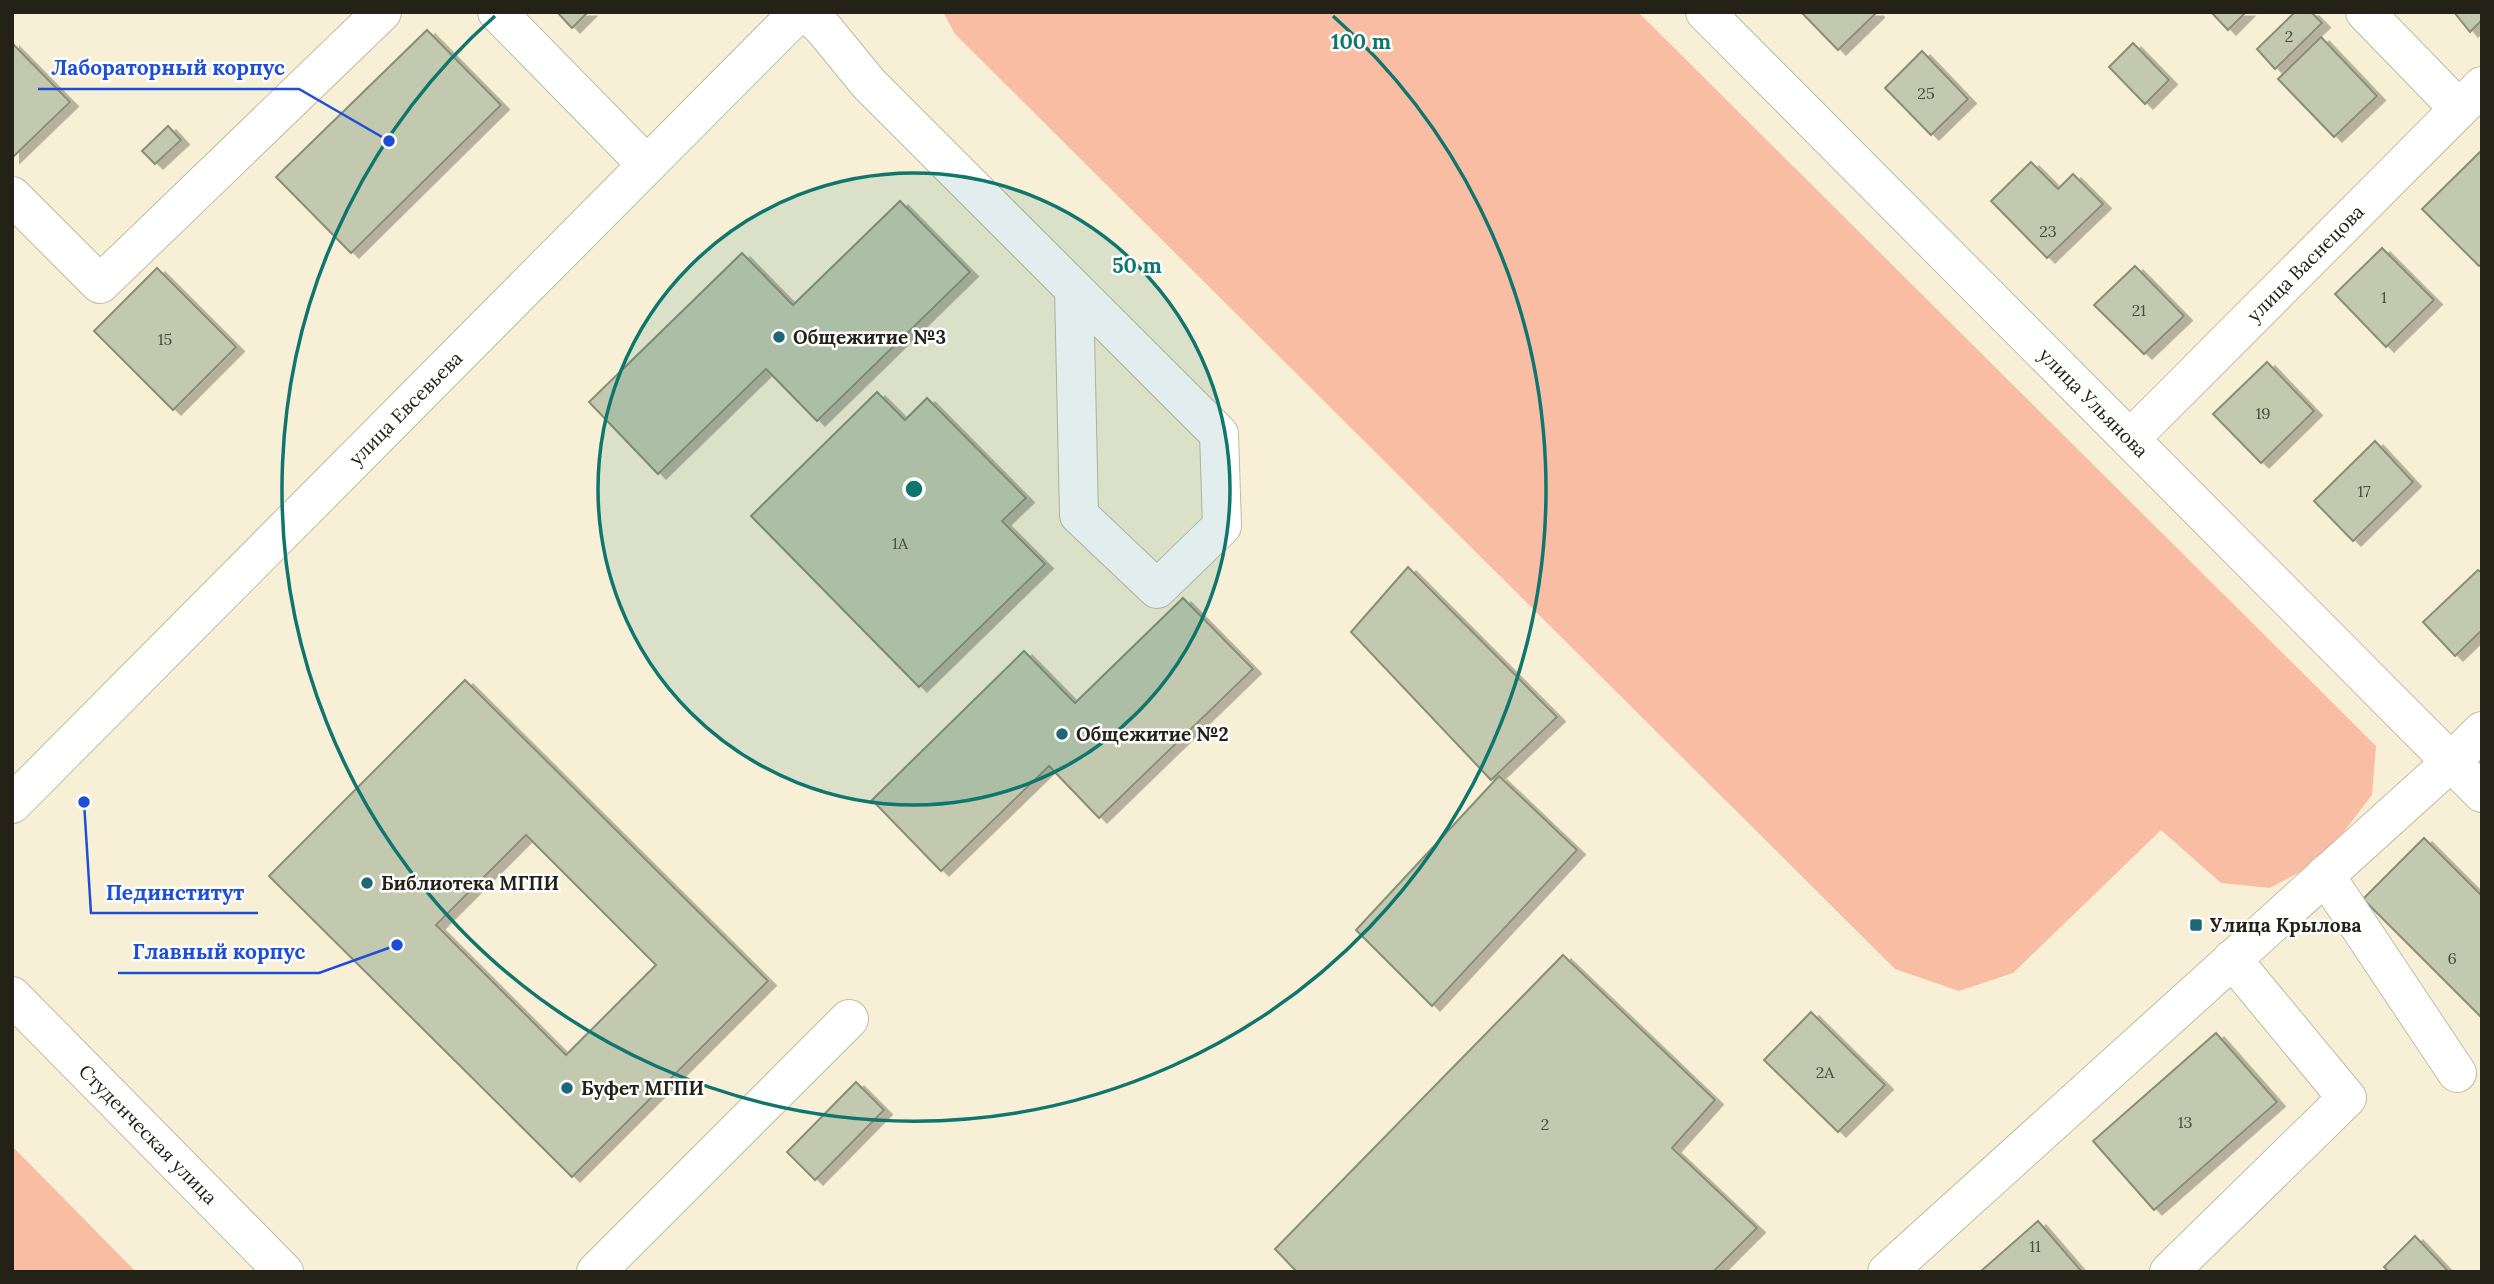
<svg xmlns="http://www.w3.org/2000/svg" width="2494" height="1284" font-family="Lora,serif">
<style>
.green{fill:#f8bda3}
.building{fill:#c3c9af;stroke:#898e75;stroke-width:2;fill-rule:evenodd;filter:url(#shadow)}
.lines{fill:none;stroke-linecap:round;stroke-linejoin:round}
.minor-casing{stroke:#c2baa1;stroke-width:40}
.major-casing{stroke:#c2baa1;stroke-width:40}
.minor{stroke:#fff;stroke-width:38}
.major{stroke:#fff;stroke-width:38}
.ring{fill:none;stroke:#0f766e;stroke-width:3.5}
.poi-dot{fill:#1e6774;stroke:#fff;stroke-width:2.5}
.labels{text-anchor:middle;stroke-width:5;stroke-linejoin:round;paint-order:stroke}
.number-label{font-size:16px;fill:#4c4b3d}
.street-label{font-size:19px;fill:#242117;stroke:#fff}
.poi-label{font-size:19px;font-weight:bold;fill:#242117;stroke:#fff;text-anchor:start}
.centre{fill:#0f766e;stroke:#fff;stroke-width:3.5}
.ring-label{font-size:21px;text-anchor:middle;font-weight:bold;fill:#0f766e;stroke:#fff;stroke-width:5;stroke-linejoin:round;paint-order:stroke}
.leader{fill:none;stroke:#1d4ed8;stroke-width:2.5}
.callout-dot{fill:#1d4ed8;stroke:#fff;stroke-width:2.5}
.callout-label{font-size:21px;text-anchor:middle;font-weight:bold;fill:#1d4ed8;stroke:#fff;stroke-width:5;stroke-linejoin:round;paint-order:stroke}
</style>
<defs>
<filter id="shadow"><feDropShadow dx="8" dy="4.5" stdDeviation="0" flood-color="#0004"/></filter>
</defs>
<rect width="100%" height="100%" fill="#f8f0d6"/>
<g class="green">
<path d="M943 12H1638L2376 746 2372 795 2322 860 2270 888 2221 883 2161 830 2013 973 1959 991 1895 969 955 34Z"/>
<path d="M12 1146 136 1272H12Z"/>
</g>
<g class="building">
<path d="M557 12H588L572 28Z"/>
<path d="M1801 12H1875L1876 13 1838 50Z"/>
<path d="M2211 12H2246L2228 30Z"/>
<path d="M2295 12H2311L2322 23 2275 69 2257 49Z"/>
<path d="M2454 12H2482V20L2470 32Z"/>
<path d="M427 30 501 105 351 253 276 177Z"/>
<path d="M2321 37 2377 96 2334 137 2278 79Z"/>
<path d="M12 43 70 102 12 158Z"/>
<path d="M2133 43 2169 80 2145 104 2109 67Z"/>
<path d="M1922 51 1968 99 1931 135 1885 88Z"/>
<path d="M168 126 181 140 155 164 142 151Z"/>
<path d="M2482 150V264L2479 266 2422 209Z"/>
<path d="M2031 162 2058 189 2073 174 2103 204 2047 258 1991 201Z"/>
<path d="M900 201 970 272 817 421 766 369 658 474 589 402 742 253 793 305Z"/>
<path d="M2382 248 2434 300 2386 347 2335 294Z"/>
<path d="M2135 266 2184 316 2144 354 2094 305Z"/>
<path d="M157 268 236 347 173 410 94 331Z"/>
<path d="M2267 362 2314 411 2261 463 2213 414Z"/>
<path d="M877 392 905 420 927 398 1026 498 1002 521 1045 564 919 687 751 516Z"/>
<path d="M2375 441 2413 482 2353 541 2314 501Z"/>
<path d="M1408 567 1557 717 1491 780 1351 632Z"/>
<path d="M2478 570 2482 573V630L2455 656 2423 622Z"/>
<path d="M1183 598 1253 669 1099 818 1049 766 941 871 872 800 1024 651 1075 703Z"/>
<path d="M465 680 768 981 572 1177 269 876ZM526 835 656 965 566 1055 436 925Z"/>
<path d="M1499 776 1577 850 1432 1006 1356 930Z"/>
<path d="M2424 838 2482 896V1018L2363 899Z"/>
<path d="M1563 955 1715 1100 1672 1148 1757 1228 1713 1272H1297L1275 1249Z"/>
<path d="M1811 1012 1885 1085 1838 1132 1764 1060Z"/>
<path d="M2216 1033 2277 1102 2154 1210 2093 1141Z"/>
<path d="M856 1082 884 1110 815 1180 787 1152Z"/>
<path d="M2038 1221 2082 1272H1980Z"/>
<path d="M2415 1236 2449 1272H2389L2384 1267Z"/>
</g>
<g class="lines">
<g class="minor-casing">
<g id="minor">
<path d="M497 12 647 165"/>
<path d="M807 12 824 29 869 84 1219 434 1222 526 1157 589 1079 515 1074 289"/>
<path d="M2365 12 2459 109"/>
<path d="M12 196 100 284 382 12"/>
<path id="s1" d="M2130 439 2482 86"/>
<path id="s2" d="M12 804 799 12"/>
<path d="M2325 875 2457 1073"/>
<path id="s3" d="M12 996 284 1272"/>
<path d="M596 1272 849 1019"/>
<path d="M1887 1272 2451 762 2482 731"/>
<path d="M2169 1272 2347 1098 2232 959"/>
</g>
</g>
<g class="major-casing">
<g id="major">
<path id="s4" d="M1705 12 2482 793"/>
</g>
</g>
<use href="#minor" class="minor"/>
<use href="#major" class="major"/>
</g>
<circle cx="914" cy="489" r="316" fill="#0f766e" fill-opacity=".12"/>
<g class="ring">
<circle cx="914" cy="489" r="316"/>
<path d="M1333 16A632 632 0 1 1 495 16"/>
</g>
<g class="poi-dot">
<circle cx="779" cy="337" r="7"/>
<circle cx="1062" cy="734" r="7"/>
<circle cx="367" cy="883" r="7"/>
<rect x="2189" y="918" width="14" height="14" rx="3.5"/>
<circle cx="567" cy="1088" r="7"/>
</g>
<g class="labels">
<g class="number-label">
<text x="2289" y="42">2</text>
<text x="1926" y="99">25</text>
<text x="2048" y="237">23</text>
<text x="2384" y="303">1</text>
<text x="2139" y="316">21</text>
<text x="165" y="345">15</text>
<text x="2263" y="419">19</text>
<text x="2364" y="497">17</text>
<text x="900" y="549">1А</text>
<text x="2452" y="964">6</text>
<text x="1825" y="1078">2А</text>
<text x="2185" y="1128">13</text>
<text x="1545" y="1130">2</text>
<text x="2035" y="1252">11</text>
</g>
<g class="street-label">
<text dy="7" stroke="none"><textPath href="#s1" startOffset="248">улица Васнецова</textPath></text>
<text dy="7" stroke="none"><textPath href="#s4" startOffset="551">улица Ульянова</textPath></text>
<text dy="7" stroke="none"><textPath href="#s2" startOffset="558">улица Евсевьева</textPath></text>
<text dy="7" stroke="none"><textPath href="#s3" startOffset="194">Студенческая улица</textPath></text>
</g>
<g class="poi-label">
<text x="793" y="344">Общежитие №3</text>
<text x="1076" y="741">Общежитие №2</text>
<text x="381" y="890">Библиотека МГПИ</text>
<text x="2210" y="932">Улица Крылова</text>
<text x="581" y="1095">Буфет МГПИ</text>
</g>
</g>
<circle cx="914" cy="489" r="10" class="centre"/>
<g class="ring-label">
<text x="1361" y="49">100 m</text>
<text x="1137" y="273">50 m</text>
</g>
<path class="leader" d="M389 141L299 89H38M84 802L91 913H258M397 945L319 973H118"/>
<g class="callout-dot">
<circle cx="389" cy="141" r="7"/>
<circle cx="84" cy="802" r="7"/>
<circle cx="397" cy="945" r="7"/>
</g>
<g class="callout-label">
<text x="168" y="75">Лабораторный корпус</text>
<text x="175" y="900">Пединститут</text>
<text x="219" y="959">Главный корпус</text>
</g>
<rect width="2494" height="1284" fill="none" stroke="#242117" stroke-width="28"/>
</svg>
